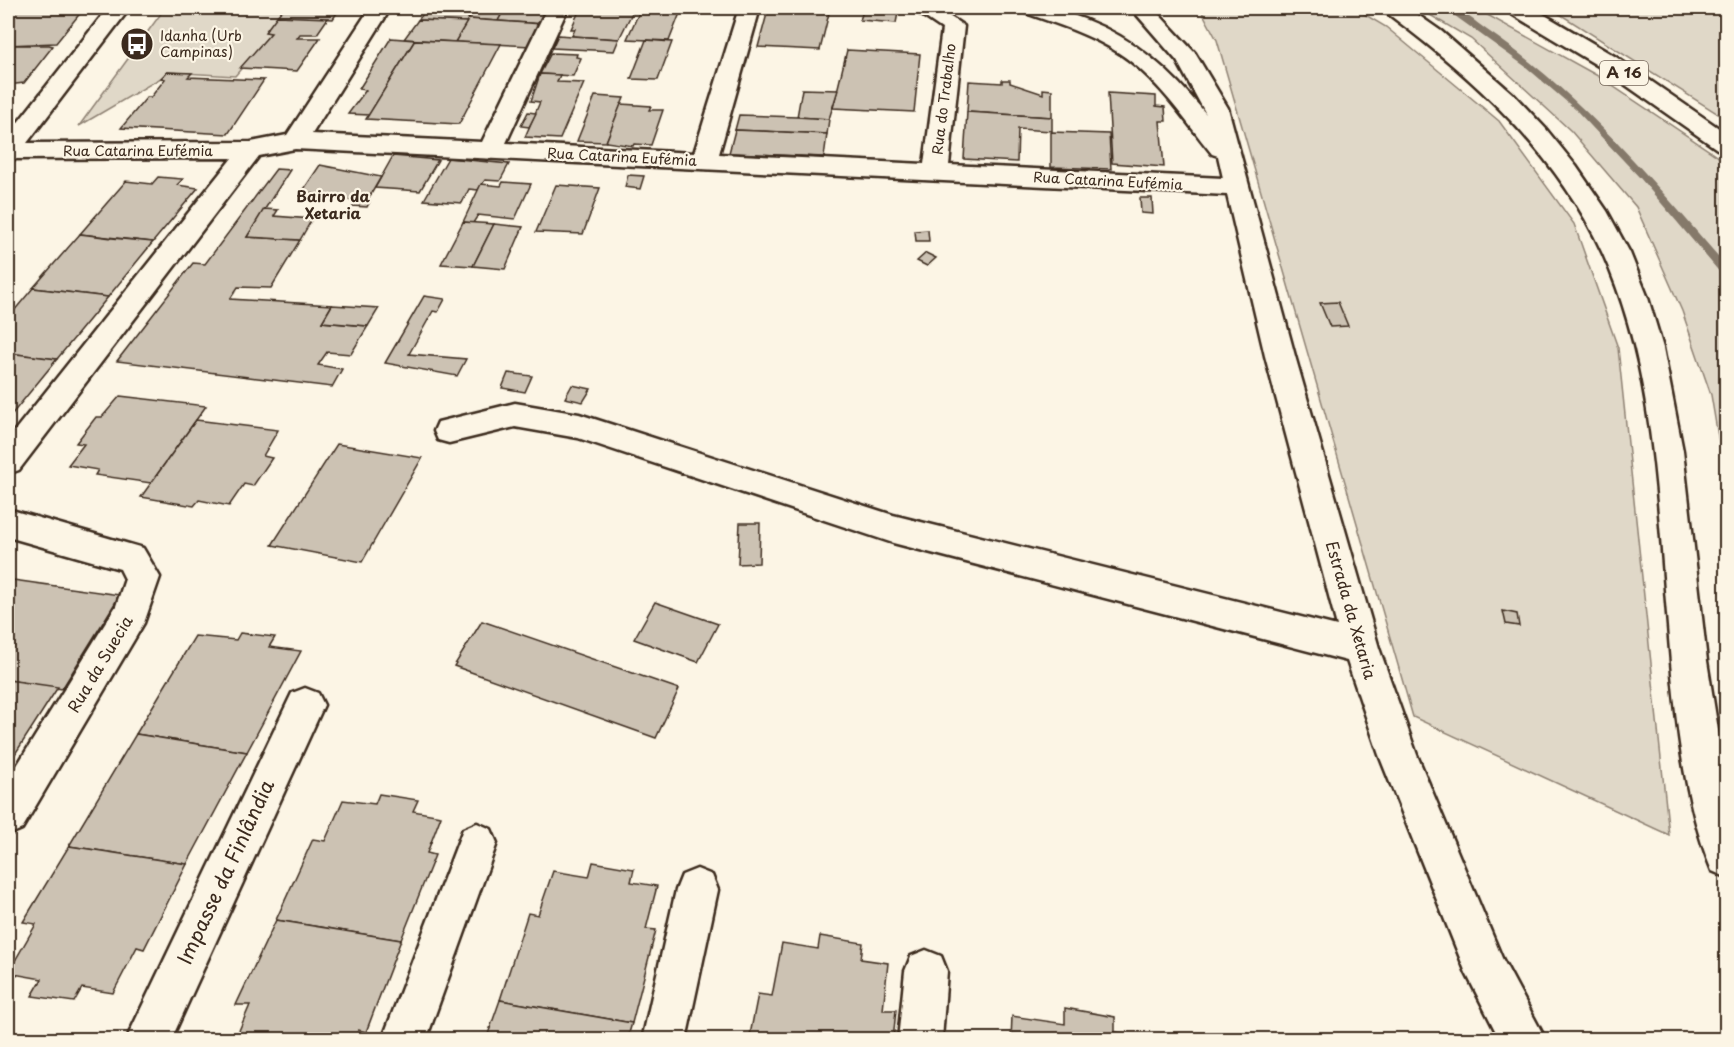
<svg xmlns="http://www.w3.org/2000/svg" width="1734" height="1047" font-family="'Playpen Sans',sans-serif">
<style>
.green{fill:#e0d8c8;stroke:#8e8173;stroke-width:1.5}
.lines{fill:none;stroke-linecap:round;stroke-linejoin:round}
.stream{fill:#85796b;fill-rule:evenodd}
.building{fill:#ccc2b3;stroke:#3b2a1e;stroke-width:1.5}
.minor-casing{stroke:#3b2a1e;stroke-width:5}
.highway-casing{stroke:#3b2a1e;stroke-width:5}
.minor{fill:#fcf5e5;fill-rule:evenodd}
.highway{fill:#fcf5e5;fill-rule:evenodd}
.labels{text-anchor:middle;stroke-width:4.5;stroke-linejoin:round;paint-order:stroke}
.far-poi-label{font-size:14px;fill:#3b2a1e;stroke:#fcf5e5;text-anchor:start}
.far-street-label{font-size:14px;fill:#3b2a1e;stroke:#fcf5e5}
.shield{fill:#fcf5e5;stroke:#75675a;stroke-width:1.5}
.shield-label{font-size:15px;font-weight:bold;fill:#3b2a1e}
.far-neighbourhood-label{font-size:15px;font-weight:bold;fill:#3b2a1e;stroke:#fcf5e5}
.street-label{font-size:16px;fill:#3b2a1e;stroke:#fcf5e5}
.near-street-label{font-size:20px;fill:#3b2a1e;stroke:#fcf5e5}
</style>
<rect width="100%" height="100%" fill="#fcf5e5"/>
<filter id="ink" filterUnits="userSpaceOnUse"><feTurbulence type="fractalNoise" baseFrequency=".0167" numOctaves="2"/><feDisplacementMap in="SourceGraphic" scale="12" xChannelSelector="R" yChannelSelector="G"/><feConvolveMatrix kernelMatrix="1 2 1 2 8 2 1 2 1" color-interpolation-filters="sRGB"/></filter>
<g filter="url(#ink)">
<g class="green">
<path d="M165 8H284L266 32 271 33 235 76 167 72 161 78 79 126Z"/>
<path d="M1200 8H1354L1386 27 1499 121 1574 224 1618 348 1669 835 1413 717 1217 40Z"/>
<path d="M1418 8H1475L1596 75 1726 162V484L1711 395 1682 311 1636 207 1571 131 1471 39Z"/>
<path d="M1550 8H1726V119Z"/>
</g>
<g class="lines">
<path class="stream" d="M1444 8C1459 6 1474 21 1487 30 1581 94 1652 180 1726 265V276L1722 275 1640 178 1575 109 1526 67Z"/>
</g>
<g class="building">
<path d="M13 8 78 9 76 11H82L56 43 8 45V15Z"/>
<path d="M284 8H340L333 19 277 16Z"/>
<path d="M428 8H475L467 22 418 20Z"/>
<path d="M475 8H505L498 21 468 19Z"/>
<path d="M505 8H551L543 24 498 21Z"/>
<path d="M641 8H682L669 41 627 39Z"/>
<path d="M864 8H899L896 23 860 20Z"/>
<path d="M580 9 633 11 619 39 572 36 575 29H571Z"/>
<path d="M768 10 829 13 820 50 758 47Z"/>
<path d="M277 16 328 18 317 34H300L297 38H320L297 71 240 68 271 33 265 32Z"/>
<path d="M468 19 543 24 531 46 455 42Z"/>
<path d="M418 20 467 22 455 42 404 39Z"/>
<path d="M558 35 572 36 619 39 614 51 552 48Z"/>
<path d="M391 38 415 40 369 115 348 114 366 90 359 89Z"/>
<path d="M415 40 501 44 459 124 366 119Z"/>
<path d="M646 40 672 42 658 80 631 79Z"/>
<path d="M8 45H49L53 46 24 83 8 85Z"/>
<path d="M847 50 920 54 914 112 833 108Z"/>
<path d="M551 53 577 54 576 57 581 58 573 76 540 74Z"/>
<path d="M167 72 192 73 188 77 264 80 228 134 121 128 147 97H151L165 79 161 78Z"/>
<path d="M540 74 560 75 557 82 584 83 560 139 525 137 540 102 531 101Z"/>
<path d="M1002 80H1010V83L1043 94V89L1052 90V117L967 112 969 81 1002 83Z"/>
<path d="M802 89 838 90 829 119 797 117Z"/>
<path d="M1108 93 1156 96V106L1165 107 1166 121H1160L1164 167 1112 163Z"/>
<path d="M595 96 624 98 606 142 577 141Z"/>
<path d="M621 104 651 106 649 110H663L651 145 634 144 633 146 606 142Z"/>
<path d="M528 112 536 113 529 127 521 126Z"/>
<path d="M967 112 1052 117V131L1018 129 1017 162 964 159Z"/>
<path d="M739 115 797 117 829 119 827 134 735 130Z"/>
<path d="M735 130 827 134 824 157 729 153Z"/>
<path d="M1051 132 1109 134 1111 169 1051 167Z"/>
<path d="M393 156 438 160 420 191 375 188Z"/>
<path d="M448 158 509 164 500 181 485 180 478 190 469 189 462 203 424 200Z"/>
<path d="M320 165 381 177 367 201H370L367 207 353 206 357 201 302 192Z"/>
<path d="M276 169 290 170 247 237 300 240 271 288 238 287 230 299 332 305 322 322 368 326 351 354 327 352 318 365 342 369 332 387 117 361 193 263 205 264Z"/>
<path d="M628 175 644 176 640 189 625 187Z"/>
<path d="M158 177 183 179 177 185 198 188 153 242 80 234 126 181 152 184Z"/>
<path d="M503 182 531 184 515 219 478 215 473 223 463 222 481 184 501 186Z"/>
<path d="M556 185 600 188 583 234 536 232Z"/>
<path d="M1140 198H1152L1153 214 1141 213Z"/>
<path d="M264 209 278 210 274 216 312 219 300 240 247 237Z"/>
<path d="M463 222 494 224 473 266 441 264Z"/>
<path d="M494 224 523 227 505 269 473 266Z"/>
<path d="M928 230 929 241H916L915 231Z"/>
<path d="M80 234 112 238 153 242 108 297 33 288Z"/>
<path d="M926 253 936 258 927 266 917 261Z"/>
<path d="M33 288 108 297 57 359 8 353V318Z"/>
<path d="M424 296 445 299 438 312 433 311 409 354 466 359 457 376 385 363Z"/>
<path d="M1338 302 1348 326 1330 327 1320 303Z"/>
<path d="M332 305 379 308 368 326 322 322Z"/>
<path d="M8 353 57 359 8 419Z"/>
<path d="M508 373 532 376 525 392 502 388Z"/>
<path d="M572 385 591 389 583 402 565 398Z"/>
<path d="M120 396 206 406 151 483 95 475 98 470 68 465 84 444 76 443 96 417H102Z"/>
<path d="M196 420 278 430 263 456 272 458 253 486 244 484 229 506 199 500 194 506 141 497Z"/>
<path d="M337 444 422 458 362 562 272 545Z"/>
<path d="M740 523H760L759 563 738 564Z"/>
<path d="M13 580 120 595 62 689 8 680V588Z"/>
<path d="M655 602 718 624 698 662 634 639Z"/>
<path d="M1503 611 1517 614 1519 626 1506 624Z"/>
<path d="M482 621 679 689 656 738 454 666Z"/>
<path d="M240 633 275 637 269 647 301 651 247 752 136 734 195 636 236 640Z"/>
<path d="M8 680 58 687 8 765Z"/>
<path d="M136 734 247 752 187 864 69 846Z"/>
<path d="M379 794 418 800 413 811 441 816 427 853 435 855 401 940 276 920 313 839 325 841 343 800 375 804Z"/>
<path d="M69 846 187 864 144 949 137 947 113 993 82 988 74 1002 32 996 42 979 8 973 36 924 23 922Z"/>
<path d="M593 862 634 869 631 882 657 886 646 929 656 930 632 1023 500 1000 528 913 538 915 553 871 589 877Z"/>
<path d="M276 920 401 940 366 1032 358 1030 355 1040H235L250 1005H236Z"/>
<path d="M820 936 863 943 861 959 888 963 883 1010H896L893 1040H749L758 994 772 996 782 943 818 949Z"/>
<path d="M500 1000 609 1019 632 1023 627 1040H486Z"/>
<path d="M1065 1008 1115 1017V1032L1156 1040H1011L1012 1016 1065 1024Z"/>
</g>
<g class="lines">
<g class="minor-casing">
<g id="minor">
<path d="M108 8H130L27 143 251 142 287 135 370 8H391L312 134 482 142 547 8H568L506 143 694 153 739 8H760L719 154 924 164 942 29 911 8H937L964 26 949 165 1223 178 1218 156 1212 154C1184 119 1157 78 1119 53 1090 34 1057 24 1025 13L1022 8C1045 5 1063 11 1084 19 1136 39 1171 71 1206 114L1177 61 1131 8H1153L1195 53 1228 108 1295 356 1379 648 1417 755 1502 958 1546 1040H1500L1466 973 1379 755 1347 661 893 543 578 438 515 427 449 443 438 440 434 431 438 422 515 403 579 414 893 515 1337 626 1265 356 1227 195 295 149 259 156 19 470 8 474V439L232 158 8 159V135Z"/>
<path d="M8 509 143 548 160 577 144 623 22 829 8 835V780L116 606 125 579 120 569 8 537Z"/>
<path d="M305 688 318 693 324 705 171 1040H126L292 693Z"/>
<path d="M477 823 491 829 497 843 426 1040H382L463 829Z"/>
<path d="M697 869 712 875 718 890 686 1040H642L676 890 682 875Z"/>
<path d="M926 950 941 956 947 971 942 1040H898L905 971 911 956Z"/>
</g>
</g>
<g class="highway-casing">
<g id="highway">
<path d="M1385 8H1408L1441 31 1513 94 1546 129 1576 166 1607 211 1630 253 1648 298 1663 348 1683 451 1707 661 1726 780V877L1712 871C1682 799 1674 703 1668 626 1657 502 1655 369 1603 254 1557 153 1474 78 1387 13Z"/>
<path d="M1508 8H1533L1616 57 1726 133V152L1717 149 1600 67 1510 13Z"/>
</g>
</g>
<use href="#minor" class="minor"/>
<use href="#highway" class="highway"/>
</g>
</g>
<defs>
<g id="bus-disc" transform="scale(1.725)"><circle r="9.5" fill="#3b2a1e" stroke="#fcf5e5"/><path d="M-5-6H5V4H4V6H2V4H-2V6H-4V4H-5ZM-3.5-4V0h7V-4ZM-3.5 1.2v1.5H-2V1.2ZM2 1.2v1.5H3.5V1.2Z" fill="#fff"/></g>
</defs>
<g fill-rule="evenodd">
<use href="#bus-disc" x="137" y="44"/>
</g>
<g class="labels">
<g class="far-poi-label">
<text x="160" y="41">Idanha (Urb<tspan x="160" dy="16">Campinas)</tspan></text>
</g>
<g class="far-street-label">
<text transform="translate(944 99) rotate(-83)" y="5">Rua do Trabalho</text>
<text x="138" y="156">Rua Catarina Eufémia</text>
<text transform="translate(622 157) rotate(3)" y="5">Rua Catarina Eufémia</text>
<text transform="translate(1108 181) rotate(3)" y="5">Rua Catarina Eufémia</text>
</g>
<rect class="shield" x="1600" y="61" width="48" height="24" rx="4.5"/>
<g class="shield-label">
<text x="1624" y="78">A 16</text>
</g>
<g class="far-neighbourhood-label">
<text x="333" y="202">Bairro da<tspan x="333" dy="17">Xetaria</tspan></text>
</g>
<g class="street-label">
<text transform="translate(1351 610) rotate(74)" y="6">Estrada da Xetaria</text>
<text transform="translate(100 664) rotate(-59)" y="6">Rua da Suecia</text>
</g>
<g class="near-street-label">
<text transform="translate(226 872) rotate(-65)" y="7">Impasse da Finlândia</text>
</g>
</g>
<rect width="1734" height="1047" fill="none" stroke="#fcf5e5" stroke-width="30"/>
<rect x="15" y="15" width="1704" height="1017" fill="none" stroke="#3b2a1e" stroke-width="2" filter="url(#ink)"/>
</svg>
